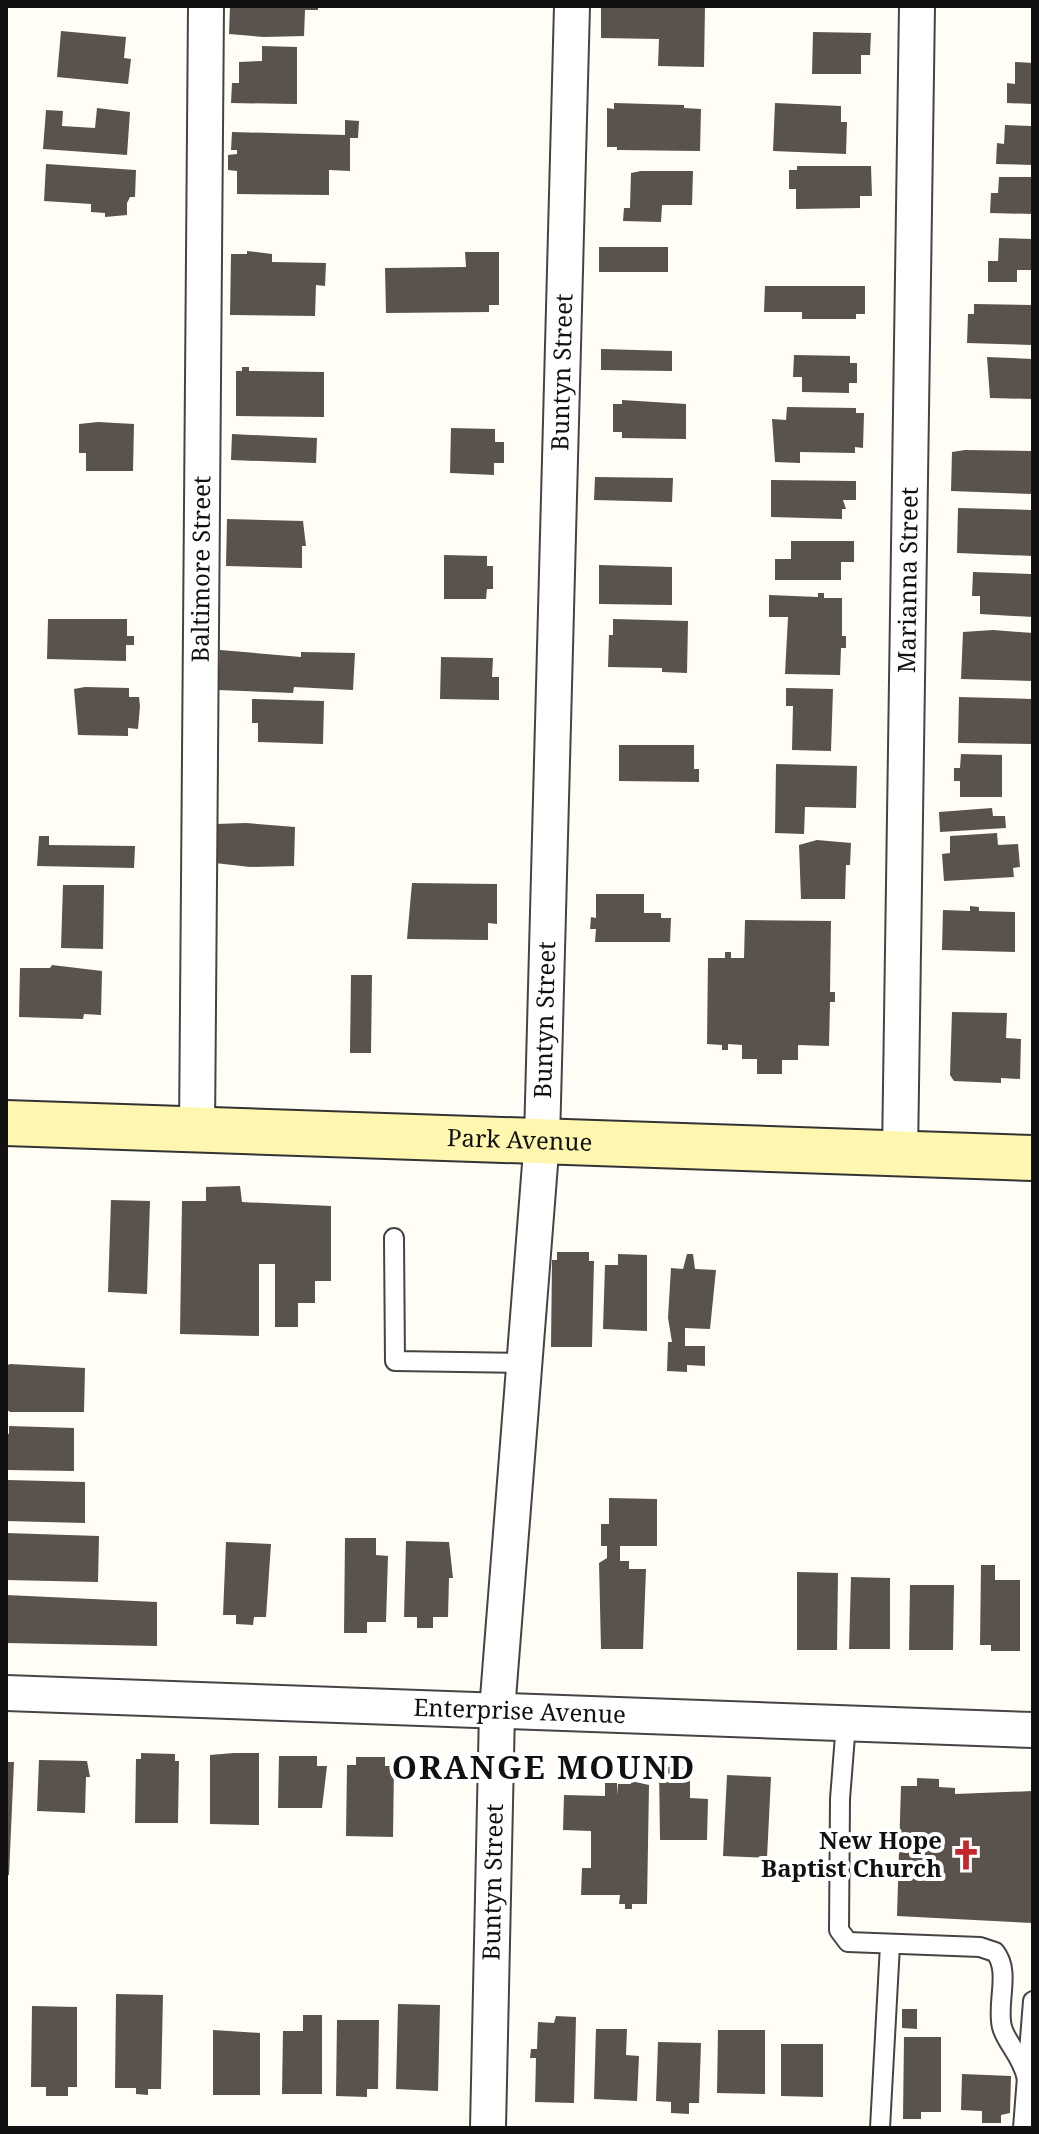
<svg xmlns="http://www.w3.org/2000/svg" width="1039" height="2134" font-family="'Noto Serif',serif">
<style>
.building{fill:#5a524d}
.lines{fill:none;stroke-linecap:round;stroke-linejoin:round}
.service-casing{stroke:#444;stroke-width:22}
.minor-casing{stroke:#444;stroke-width:38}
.secondary-casing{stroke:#333;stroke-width:48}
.service{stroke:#fff;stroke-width:18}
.minor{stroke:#fff;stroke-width:34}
.secondary{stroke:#fff6b0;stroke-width:44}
.labels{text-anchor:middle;stroke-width:8;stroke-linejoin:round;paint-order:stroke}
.street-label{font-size:24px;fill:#111;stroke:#fff}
.poi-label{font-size:24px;font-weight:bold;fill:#111;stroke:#fff;text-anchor:end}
.district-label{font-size:32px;font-weight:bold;letter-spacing:2px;fill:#111;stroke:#fff}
</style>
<rect width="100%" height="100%" fill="#fffdf5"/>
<g class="building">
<path d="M230 6H318V10H305L304 36 264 37 229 34Z"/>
<path d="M601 6H705L704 67 658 66 659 39 601 38Z"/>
<path d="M61 31 126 37 124 58 131 59 128 84 57 77Z"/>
<path d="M813 32 871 33 870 55H861V74H812Z"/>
<path d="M262 46 297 47V104L231 103 232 83H239V62L262 61Z"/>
<path d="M1015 62 1033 63V104L1007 103V83L1015 84Z"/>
<path d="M614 103 684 105V108L701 109 700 151 617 150V147H607V108L614 109Z"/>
<path d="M775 103 841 106V122H847L846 154 773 151Z"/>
<path d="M97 108 130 112 127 155 43 149 46 110 63 111 62 126 95 128Z"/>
<path d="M345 120 359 121 358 138H350V171L329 170V195L237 194V171L228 170V155L237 154V150H231L232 132 345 135Z"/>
<path d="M1005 125 1033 126V165L996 164 997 143 1004 144Z"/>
<path d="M46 164 136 170 135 197H130L127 203V215L105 217V213L91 212V204L44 201Z"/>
<path d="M797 166H871L872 196H860V208L796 209V189H789V170H797Z"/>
<path d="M641 171H693L692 205H662L661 222 623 221 624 208H630L631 173Z"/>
<path d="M999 177H1033V214L990 213 991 193H998Z"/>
<path d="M999 238 1033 239V270H1017V282H988V261H998Z"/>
<rect x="599" y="247" width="69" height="25"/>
<path d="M247 251 272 254V262L326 263 325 286 316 285 315 316 230 315 231 254H247Z"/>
<path d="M465 252H499V305H489V312L386 313 385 268 466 267Z"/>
<path d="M765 286H865V314H856V319H802V312H764Z"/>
<path d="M974 304 1033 305V345L967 343 968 314H974Z"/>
<path d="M601 349 672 351V371L601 370Z"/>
<path d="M794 355 850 356V363H857V383H849V393L802 392V377H793Z"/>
<path d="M987 357 1033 359V399L990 398Z"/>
<path d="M242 367H249V371L324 372V417L236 416V371H242Z"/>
<path d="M622 400 686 404V439L622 438V432H613V404H622Z"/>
<path d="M787 407 856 408V413H864L863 448 855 447V453L800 452V463L775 462 772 419 786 420Z"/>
<path d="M98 422 134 424 133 471H86V453H79V424Z"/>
<path d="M451 428 495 429V442H504V463H494V475L450 473Z"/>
<path d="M232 434 317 438 316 463 231 460Z"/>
<path d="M965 450 1033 451V494L951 491 952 452Z"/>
<path d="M595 477 673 478 672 502 594 500Z"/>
<path d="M771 480 856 481V500H843L846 509H842V519L771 517Z"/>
<path d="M958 508 1033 510V556L957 553Z"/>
<path d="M227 519 303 521 306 546H302V568L226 566Z"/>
<path d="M791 541H854V562H841V580H775V559H791Z"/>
<path d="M444 555 487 556V566H493V589H487L486 599H444Z"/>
<path d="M599 565 672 567V605L599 604Z"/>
<path d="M973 572 1031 574 1033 617 980 614V596H972Z"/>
<path d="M818 593H824V598H842V636H846V648H841L840 675 785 674 788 617H769V595L818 597Z"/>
<path d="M48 619H127V636H134V645H126V661L47 659Z"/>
<path d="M613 619 688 621 687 673 662 672V668L608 667 609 635H613Z"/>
<path d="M993 630 1033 633V681L961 679 963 632Z"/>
<path d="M220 650 301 657V652L355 653 353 690 294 687 293 693 218 690Z"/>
<path d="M441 657 493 658 492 677H499V700L440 699Z"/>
<path d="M85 687 129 688V697H139L140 706 138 729 128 728V736L78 735 74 689Z"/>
<path d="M786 688 833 689 831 751 792 750 793 706H786Z"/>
<path d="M959 697 1033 699V744L958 743Z"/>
<path d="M252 699 324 701 323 744 258 742V723H252Z"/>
<path d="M619 745H694V769H699V782L619 781Z"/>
<path d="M961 754 1002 755V797H960V781H954V768H960Z"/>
<path d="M776 764 857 766 856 808 805 807 804 834 775 833Z"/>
<path d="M992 808 993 816H1005L1006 828 940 832 939 812Z"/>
<path d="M246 823 295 827 294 866 250 867 215 863 216 824Z"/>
<path d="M997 833 998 845 1018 844 1020 867 1013 868 1014 877 944 881 942 854 950 853V836Z"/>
<path d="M39 836H49V845L135 846 134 868 37 866Z"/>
<path d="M817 840 851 843 850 865H846L845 899H801L799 845Z"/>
<path d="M412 883 497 884V924L488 923V940L407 939Z"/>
<path d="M63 885H104L103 949 61 948Z"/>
<path d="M596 894H644V913H661V918H671L670 942H595L596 929H590L591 917 596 918Z"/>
<path d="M970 906 979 907V911L1015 912V952L942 950 943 910 970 911Z"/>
<path d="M745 920 831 921 830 992H835V1002H830L829 1046 798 1045V1060H782V1074H757V1059H742V1045L728 1044V1050H722V1045L707 1044 708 958H725V952H731V958H744Z"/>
<path d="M52 965 102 971 101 1015 84 1014 83 1019 19 1017 20 968H50Z"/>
<path d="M351 975H372L371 1053H350Z"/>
<path d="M952 1012 1007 1013 1006 1038 1021 1039 1020 1079 1001 1078V1083L954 1081 950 1075Z"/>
<path d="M240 1186 242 1202 331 1206V1281H315V1303H298V1327H275V1264H259V1336L180 1334 182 1201H206V1187Z"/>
<path d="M111 1200 150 1201 147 1294 108 1292Z"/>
<path d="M557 1252H589V1261H594L592 1347H551L552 1260H557Z"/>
<path d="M618 1254 647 1255V1331L603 1329 605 1265H618Z"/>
<path d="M687 1254H693L695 1269 716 1270 710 1329 685 1328V1346H705V1366L687 1365V1372L667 1371 668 1342H672L668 1318 671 1268 683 1269Z"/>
<path d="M10 1364 85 1368 84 1412H10L6 1409V1366Z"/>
<path d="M9 1426 74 1428V1471L8 1470 6 1433 9 1434Z"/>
<path d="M8 1480 85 1482V1523L6 1521Z"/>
<path d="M609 1498 657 1499V1546H620V1561H629V1569H646L643 1649H601L599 1563 607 1558V1546H601V1524H609Z"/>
<path d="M6 1533 99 1536 98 1582 6 1580Z"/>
<path d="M345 1538H376V1555L388 1556 386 1622H367V1633H344Z"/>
<path d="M406 1541 449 1542 453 1578H449L448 1617H433V1628H417V1617H404Z"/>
<path d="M226 1542 271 1544 266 1617H254L253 1625 236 1624V1615H223Z"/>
<path d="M981 1565H995V1580H1020V1651H991V1645H980Z"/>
<path d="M797 1572 838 1573 837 1650H797Z"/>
<path d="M851 1577 890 1578V1649H849Z"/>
<path d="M910 1585H954L953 1650H909Z"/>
<path d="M6 1595 157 1602V1646L6 1643Z"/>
<path d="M141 1753 175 1754V1761H179L178 1823H135L136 1759H141Z"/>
<path d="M234 1753H259V1825L210 1824V1755Z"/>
<path d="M279 1756H317V1766H327L322 1808H278Z"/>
<path d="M356 1757H385V1766H394L393 1837 346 1836 347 1765H356Z"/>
<path d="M39 1760 87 1761 90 1777H86L85 1813 37 1811Z"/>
<path d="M6 1762H14L9 1875H6Z"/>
<path d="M659 1767H690V1798L708 1799 707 1840H660Z"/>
<path d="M727 1775 771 1777 767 1858 723 1856Z"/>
<path d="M917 1778 939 1779V1787L955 1788V1794L1033 1791V1923L897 1916 901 1786H917Z"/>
<path d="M631 1781 649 1785 647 1904H632V1909H625V1904H619L620 1895H581L582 1868H591V1831L563 1830 564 1795 605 1796V1783H617L618 1796V1784H631Z"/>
<path d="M116 1994 163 1995 161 2089H148V2095L136 2094V2088H115Z"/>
<path d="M398 2004 440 2005 438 2091 396 2089Z"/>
<path d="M32 2006 77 2007V2087H68V2096H46V2087H31Z"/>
<path d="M902 2009H917V2029L902 2028Z"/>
<path d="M303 2015H322V2094H282L283 2031H303Z"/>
<path d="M556 2016 576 2017 574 2103 535 2102 536 2058H530L531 2049H537L538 2022 554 2023Z"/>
<path d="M337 2020H379L378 2089H367V2097L336 2096Z"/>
<path d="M596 2029H627L626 2055 639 2056 637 2101 594 2099Z"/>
<path d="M213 2030 260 2033V2095H213Z"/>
<path d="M718 2030H765V2094L717 2093Z"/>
<path d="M904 2037H941V2112H921V2119H903Z"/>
<path d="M658 2042 701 2043 699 2103H689V2114L671 2113V2102L656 2101Z"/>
<path d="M781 2044H823V2097L781 2096Z"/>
<path d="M962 2074 1011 2076 1010 2113 1001 2115V2123H982V2111L961 2110Z"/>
</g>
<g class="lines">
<g class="service-casing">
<g id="service">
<path d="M394 1238 395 1361 524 1363"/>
<path d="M846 1723 840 1799 839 1930 848 1942 980 1947 995 1952C1011 1971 996 2004 1002 2027 1006 2043 1022 2055 1027 2079"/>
<path d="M880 2128 890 1945"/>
<path d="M1023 2128 1033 2001"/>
</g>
</g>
<g class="minor-casing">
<g id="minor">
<path id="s1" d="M197 1131 206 6"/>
<path id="s2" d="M900 1154 917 6"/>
<path id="s3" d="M6 1693 1033 1730"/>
<path id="s4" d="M488 2128 497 1711 542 1139 572 6"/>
</g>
</g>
<g class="secondary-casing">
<g id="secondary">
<path id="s5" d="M6 1123 1033 1158"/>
</g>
</g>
<use href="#service" class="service"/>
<use href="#minor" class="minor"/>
<use href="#secondary" class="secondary"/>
</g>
<defs>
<g id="church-bare" transform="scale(2.4)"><path d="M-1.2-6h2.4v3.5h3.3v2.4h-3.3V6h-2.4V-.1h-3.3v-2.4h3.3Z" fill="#c4262e" stroke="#fff" stroke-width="2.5" paint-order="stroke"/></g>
</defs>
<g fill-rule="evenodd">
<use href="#church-bare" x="966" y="1855"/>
</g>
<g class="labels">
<g class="street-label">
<text dy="8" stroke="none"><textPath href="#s4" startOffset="1758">Buntyn Street</textPath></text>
<text dy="8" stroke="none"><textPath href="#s1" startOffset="562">Baltimore Street</textPath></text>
<text dy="8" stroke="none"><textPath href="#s2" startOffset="574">Marianna Street</textPath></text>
<text dy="8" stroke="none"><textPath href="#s4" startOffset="1110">Buntyn Street</textPath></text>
<text dy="8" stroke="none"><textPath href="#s5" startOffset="514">Park Avenue</textPath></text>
<text dy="8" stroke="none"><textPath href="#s3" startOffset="514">Enterprise Avenue</textPath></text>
<text dy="8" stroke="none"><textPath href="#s4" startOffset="246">Buntyn Street</textPath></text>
</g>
<g class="poi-label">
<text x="942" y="1849">New Hope<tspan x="942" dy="28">Baptist Church</tspan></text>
</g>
<g class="district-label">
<text x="544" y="1779">ORANGE MOUND</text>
</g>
</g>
<rect width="1039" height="2134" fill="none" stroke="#111111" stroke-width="16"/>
</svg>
